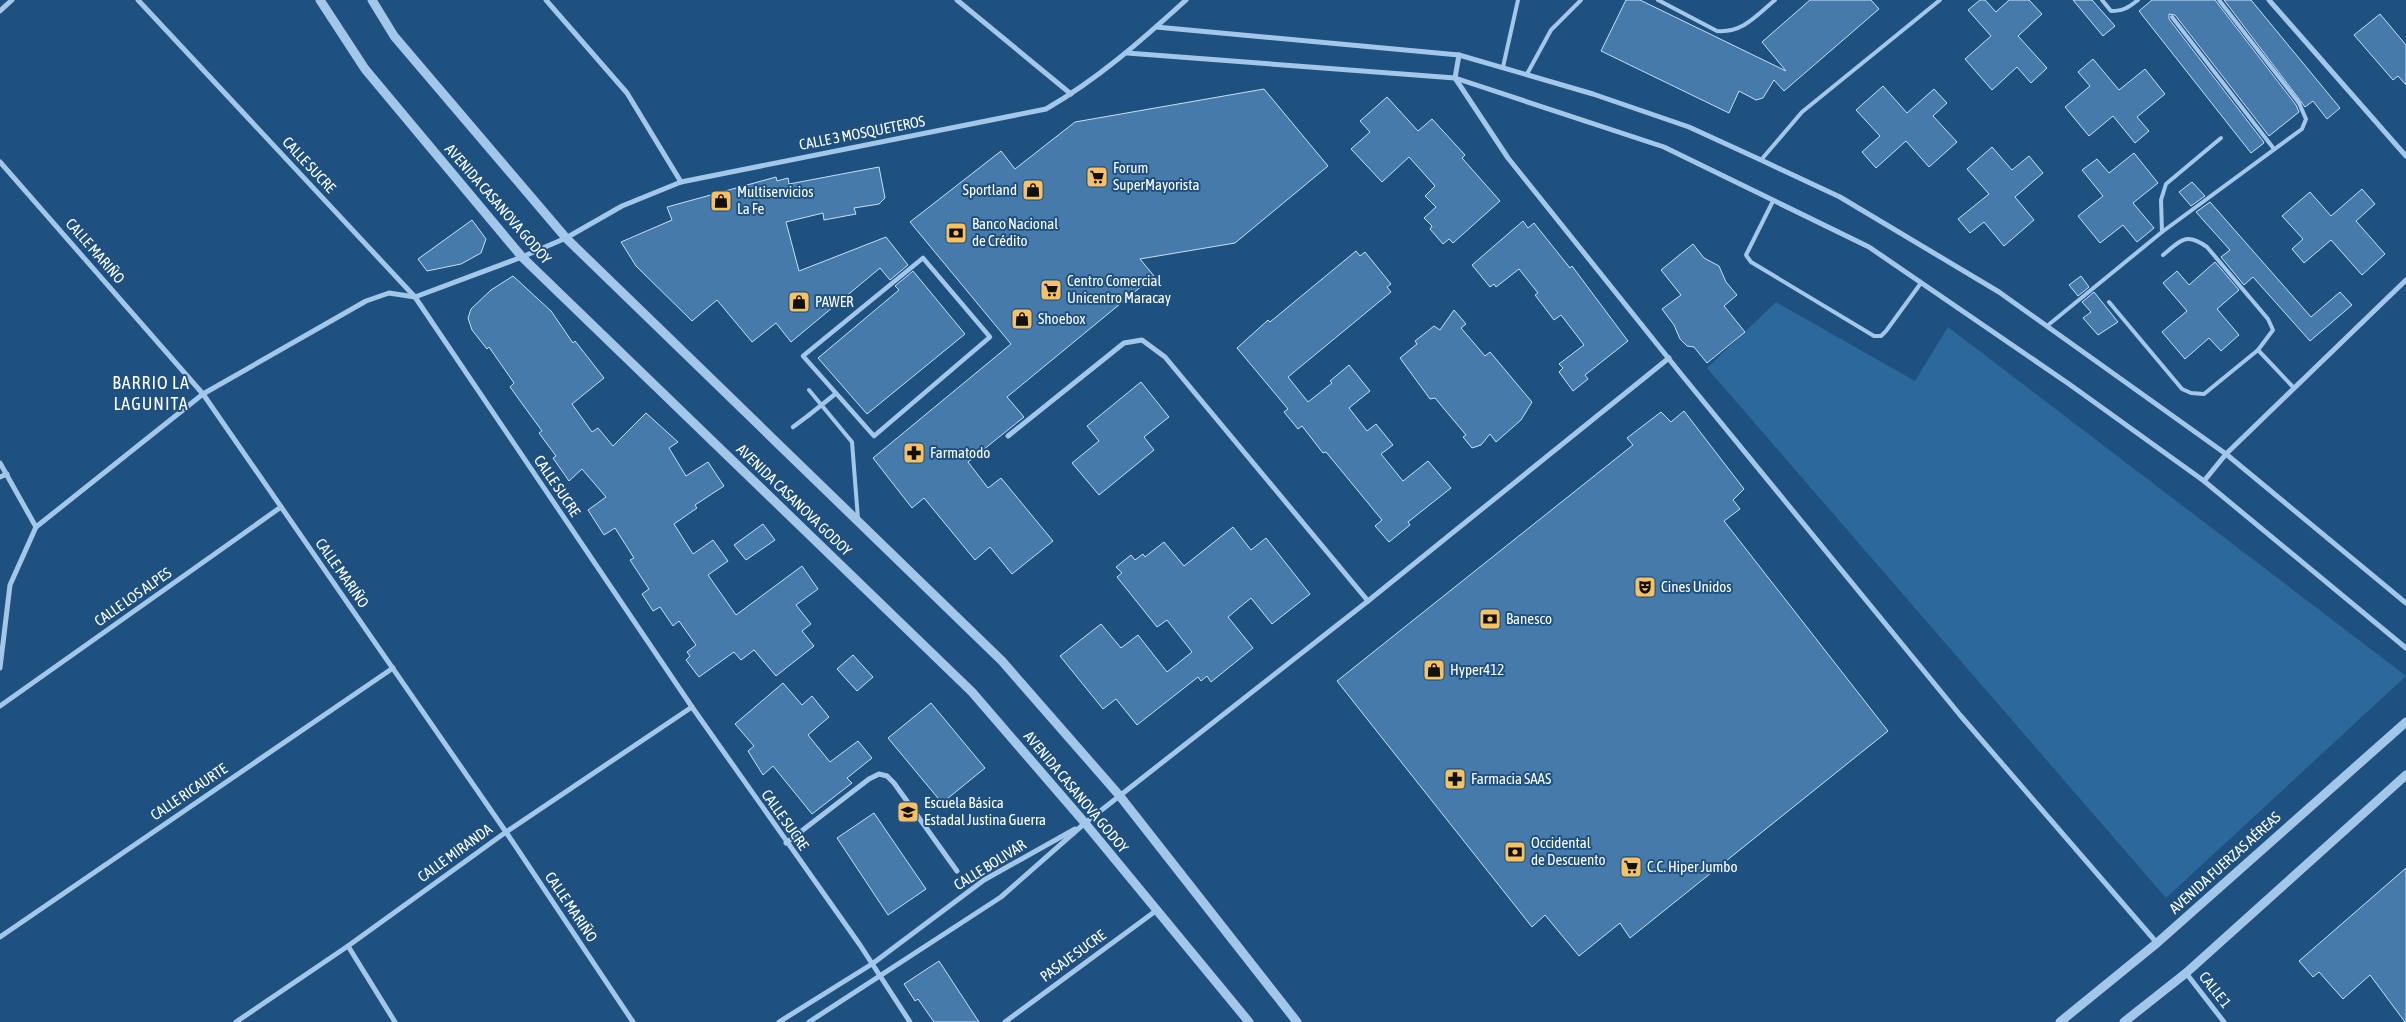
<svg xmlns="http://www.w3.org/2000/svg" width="2406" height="1022" font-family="'Asap Condensed',sans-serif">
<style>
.green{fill:#2d689d}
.building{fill:#467aaa;stroke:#c6e0f7}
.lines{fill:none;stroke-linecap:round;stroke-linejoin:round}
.service{stroke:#a2c7e9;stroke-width:4}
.pedestrian{stroke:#a2c7e9;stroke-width:4.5}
.minor{stroke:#a2c7e9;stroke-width:5}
.tertiary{stroke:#a2c7e9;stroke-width:9}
.pedestrian-bridge{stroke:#a2c7e9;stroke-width:4.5}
.labels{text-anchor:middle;stroke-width:4;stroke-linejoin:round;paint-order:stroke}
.street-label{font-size:15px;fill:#fff;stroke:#1e5080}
.poi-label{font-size:15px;fill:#fff;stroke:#1e5080;text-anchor:start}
.quarter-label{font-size:18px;letter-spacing:1px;fill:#fff;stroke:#1e5080}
</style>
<rect width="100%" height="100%" fill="#1e5080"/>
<path class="green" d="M1776 302 1915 381 1948 327 2406 676 2166 898 1707 368Z"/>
<g class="building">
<path d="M1626 0H1640L1786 71 1762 42 1810 0H1871L1879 9 1784 91 1774 80 1763 98 1756 100 1739 91 1729 113 1601 51Z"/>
<path d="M1980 0H1985L1996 12 2009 0H2029L2042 14 2018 36 2047 68 2031 83 2017 67 1992 90 1965 59 1991 36 1968 10Z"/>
<path d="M2073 0H2092L2115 26 2103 36Z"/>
<path d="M2152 0H2215L2296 105 2299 112 2269 136 2175 15 2169 14V19L2263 141 2264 143 2251 153 2139 11Z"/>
<path d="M2224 0H2251L2340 108 2327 119 2313 101 2305 107Z"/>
<path d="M2380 14 2406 45V85L2398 76 2393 80 2354 35Z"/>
<path d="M2093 59 2119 90 2145 69 2165 94 2137 117 2149 131 2135 143 2113 116 2089 136 2065 107 2090 86 2078 72Z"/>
<path d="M1883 86 1907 113 1934 89 1947 103 1933 116 1957 142 1929 167 1906 141 1876 168 1862 152 1880 136 1856 110Z"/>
<path d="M1264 89 1328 166 1235 243 1140 259 1154 276 1007 397 1024 417 968 462 988 488 1001 478 1053 541 1012 574 990 547 975 560 924 498 912 508 873 458 1011 344 910 222 1001 151 1015 169 1075 122Z"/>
<path d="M1387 97 1418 131 1432 119 1465 155 1462 158 1500 201 1453 243 1449 239 1443 244 1430 229 1432 226 1424 218 1436 207 1425 196 1435 186 1409 157 1382 182 1351 149 1370 132 1360 121Z"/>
<path d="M1992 147 2012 170 2029 156 2043 173 2015 197 2034 220 2004 246 1984 222 1970 233 1958 219 1989 194 1967 169Z"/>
<path d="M2134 153 2158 183 2133 203 2154 228 2137 242 2123 225 2100 243 2078 216 2103 196 2082 170 2097 159 2109 173Z"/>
<path d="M879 167 885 198 879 204 854 208 856 214 824 220 823 213 786 222 799 271 886 237 908 265 890 280 880 268 791 342 776 323 752 342 717 300 692 321 636 266 621 242 672 220 667 207 776 177 777 181 788 178 789 184Z"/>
<path d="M2192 182 2205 196 2191 206 2179 192Z"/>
<path d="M2362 189 2375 204 2356 221 2385 254 2362 275 2331 240 2304 263 2292 249 2303 239 2282 216 2310 192 2331 216Z"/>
<path d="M2210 202 2311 317 2340 292 2352 305 2310 341 2253 277 2244 285 2221 257 2230 250 2196 212Z"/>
<path d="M472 220 486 239 481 253 461 264 427 271 418 259Z"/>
<path d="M1523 221 1528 228 1534 223 1570 268 1572 266 1628 341 1585 375 1588 379 1573 391 1559 372 1563 368 1559 364 1584 345 1561 315 1554 320 1535 295 1538 293 1519 269 1496 287 1494 284 1490 287 1472 265Z"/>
<path d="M1693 244 1704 258 1719 266 1726 282 1737 295 1724 306 1745 332 1707 363 1694 347 1687 346 1680 339 1674 325 1662 309 1681 295 1661 270Z"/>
<path d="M1356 251 1360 256 1365 252 1391 284 1387 287 1391 292 1288 377 1308 402 1332 383 1330 381 1349 365 1370 391 1349 408 1367 431 1376 424 1393 445 1381 454 1403 481 1428 461 1451 488 1408 522 1410 525 1389 542 1375 526 1382 520 1326 452 1323 453 1302 426 1298 429 1284 412 1288 409 1237 348 1268 320 1270 322Z"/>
<path d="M2215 262 2239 290 2217 309 2239 335 2221 351 2209 338 2185 359 2162 332 2187 311 2163 283 2177 271 2189 285Z"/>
<path d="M913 271 965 334 867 414 818 358 899 290 895 286Z"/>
<path d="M513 276 551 311 573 343 575 341 604 378 572 404 592 432 598 428 613 446 646 413 678 442 669 448 686 476 708 462 724 486 695 505 697 508 674 524 693 554 713 540 728 561 708 575 736 615 802 566 818 589 796 605 811 624 802 631 814 646 776 676 754 650 741 660 734 652 699 677 686 660 690 656 687 652 696 645 679 621 673 626 660 607 653 611 642 594 649 589 630 560 634 558 615 528 604 535 588 510 606 497 582 469 569 481 553 458 556 456 539 433 542 431 510 387 514 383 489 347 487 349 472 330 468 318 471 309 491 290Z"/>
<path d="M2081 276 2089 287 2078 296 2069 285Z"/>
<path d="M2094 292 2118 322 2098 335 2083 318 2091 312 2082 302Z"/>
<path d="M1454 310 1466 324 1461 328 1485 356 1490 352 1532 402 1521 420 1496 442 1490 434 1481 445 1472 448 1463 437 1466 435 1435 398 1430 399 1400 358 1417 344 1415 341 1434 326 1440 330Z"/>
<path d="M1141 382 1169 417 1144 437 1154 450 1099 495 1072 463 1099 441 1087 426Z"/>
<path d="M1684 411 1744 489 1733 500 1740 509 1724 521 1888 731 1630 938 1620 923 1579 956 1545 915 1532 927 1337 681 1633 445 1627 438 1661 412 1671 422Z"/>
<path d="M763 524 775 540 746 560 734 545Z"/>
<path d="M1233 527 1251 550 1266 538 1310 594 1272 624 1251 598 1228 617 1253 648 1211 682 1207 676 1201 681 1198 677 1137 725 1116 699 1103 709 1060 656 1101 624 1121 648 1138 635 1167 672 1192 652 1167 620 1157 627 1117 577 1122 573 1116 567 1131 555 1135 560 1143 554 1145 557 1164 542 1184 566Z"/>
<path d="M853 655 873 677 857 691 837 669Z"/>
<path d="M783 683 802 705 812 696 829 717 808 735 830 762 858 741 872 758 847 778 852 783 812 814 773 766 763 775 748 751 754 746 735 724Z"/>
<path d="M931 703 985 768 942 803 888 738Z"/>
<path d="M874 813 926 889 888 915 837 838Z"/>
<path d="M2406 868V1022H2405L2370 975 2343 999 2319 972 2313 977 2299 961Z"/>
<path d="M939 961 979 1022H934L918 999 915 1001 904 984Z"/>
</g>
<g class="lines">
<g class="service">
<path d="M1658 0 1717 31C1743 33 1757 15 1775 0"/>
<path d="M2102 0 2111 11C2123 11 2128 8 2138 0"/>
<path d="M2172 17 2274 149"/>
<path d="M1503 67 1518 0"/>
<path d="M1527 74 1551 30 1581 0"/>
<path d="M1761 160 1802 112 1940 0"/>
<path d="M1773 201 1746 255 1751 262 1874 336H1881L1886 331 1921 283"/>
<path d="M2162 232 2161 200 2166 184 2221 138"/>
<path d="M2109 302 2182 389 2191 393 2204 394 2258 350 2273 330 2268 319 2207 247C2186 232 2181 240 2163 255"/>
<path d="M2047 326 2162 232 2302 129 2306 119 2299 103 2219 0"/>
<path d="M2258 350 2294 388"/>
<path d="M809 390 852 442 858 519"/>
</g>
<g class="pedestrian">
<path d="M923 258 990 337 874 436 803 356Z"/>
<path d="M793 427 809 415"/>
</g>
<g class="minor">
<path d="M138 0 415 297 692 707 860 945 910 1022"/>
<path d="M546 0 627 93 681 182"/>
<path d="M957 0 1071 94"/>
<path d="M2269 0 2406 156"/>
<path d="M0 11 12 0"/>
<path d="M1156 27 1459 55 1593 94 1689 127 1761 160 1840 197 1999 292 2226 454 2406 603"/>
<path d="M1127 53 1455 78 1664 147 1869 247 2069 384 2204 481 2406 648"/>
<path d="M1459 55 1455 78 1508 158 1681 374 1960 715 2157 943"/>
<path d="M0 162 203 394 506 832 633 1022"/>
<path d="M1008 436 1124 343 1142 340 1165 357 1368 601"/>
<path d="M0 463 36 527"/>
<path d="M0 477 7 474"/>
<path d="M2204 481 2226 454 2406 280"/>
<path d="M0 668 10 585 36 527 203 394 366 301 389 293 415 297 522 257 566 238 622 206 681 182 1046 109C1098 79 1142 40 1186 0"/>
<path d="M0 706 281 507"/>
<path d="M786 843 869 779 879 774 887 776 894 783 957 871"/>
<path d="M0 937 393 668"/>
<path d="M348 946 395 1022"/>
<path d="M2186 973 2224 1022"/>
<path d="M236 1022 348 946 506 832 692 707"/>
<path d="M779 1022 872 964 984 880 1075 829"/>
<path d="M809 1022 1001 897 1085 823 1368 601 1669 358"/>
<path d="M1005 1022 1157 910"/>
</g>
<g class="tertiary">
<path d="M320 0 365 69 522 257 972 692 1085 823 1249 1022"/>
<path d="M372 0 394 36 566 238 1002 661 1119 795 1297 1022"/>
<path d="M2060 1022 2157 943 2406 722"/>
<path d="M2124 1022 2186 973 2406 775"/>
</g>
<path class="pedestrian-bridge" d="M809 415 834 395"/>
</g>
<defs>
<g id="supermarket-square" transform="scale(1.125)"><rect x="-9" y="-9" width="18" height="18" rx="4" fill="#f8c161" stroke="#1e5080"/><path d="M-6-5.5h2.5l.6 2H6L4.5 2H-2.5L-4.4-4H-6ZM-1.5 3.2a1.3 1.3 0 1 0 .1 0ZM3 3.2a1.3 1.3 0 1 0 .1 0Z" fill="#111"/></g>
<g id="shop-square" transform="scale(1.125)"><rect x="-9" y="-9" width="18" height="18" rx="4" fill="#f8c161" stroke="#1e5080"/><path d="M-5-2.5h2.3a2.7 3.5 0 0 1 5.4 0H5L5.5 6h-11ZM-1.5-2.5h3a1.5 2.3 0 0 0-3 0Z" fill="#111"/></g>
<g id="bank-square" transform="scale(1.125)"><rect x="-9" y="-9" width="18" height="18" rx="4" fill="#f8c161" stroke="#1e5080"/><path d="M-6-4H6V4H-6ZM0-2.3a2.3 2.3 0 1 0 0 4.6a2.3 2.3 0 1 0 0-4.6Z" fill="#111"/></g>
<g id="pharmacy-square" transform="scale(1.125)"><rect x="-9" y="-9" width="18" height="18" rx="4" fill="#f8c161" stroke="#1e5080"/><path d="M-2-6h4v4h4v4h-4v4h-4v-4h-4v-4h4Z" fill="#111"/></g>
<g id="theatre-square" transform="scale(1.125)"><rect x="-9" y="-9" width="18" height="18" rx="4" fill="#f8c161" stroke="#1e5080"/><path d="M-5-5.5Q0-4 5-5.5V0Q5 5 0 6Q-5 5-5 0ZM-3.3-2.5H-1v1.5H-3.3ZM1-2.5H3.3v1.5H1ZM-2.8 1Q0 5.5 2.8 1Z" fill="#111"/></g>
<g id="school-square" transform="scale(1.125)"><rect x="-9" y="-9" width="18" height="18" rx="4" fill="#f8c161" stroke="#1e5080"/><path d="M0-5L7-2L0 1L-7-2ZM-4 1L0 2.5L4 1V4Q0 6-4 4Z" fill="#111"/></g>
</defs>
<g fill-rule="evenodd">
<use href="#supermarket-square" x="1097" y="177"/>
<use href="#shop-square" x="1033" y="190"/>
<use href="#shop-square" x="721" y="201"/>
<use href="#bank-square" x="956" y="233"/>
<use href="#supermarket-square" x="1051" y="290"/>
<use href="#shop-square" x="799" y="302"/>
<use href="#shop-square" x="1022" y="319"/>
<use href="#pharmacy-square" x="914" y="453"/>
<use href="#theatre-square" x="1645" y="587"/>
<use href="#bank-square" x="1490" y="619"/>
<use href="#shop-square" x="1434" y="670"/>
<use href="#pharmacy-square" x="1455" y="779"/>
<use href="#school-square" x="908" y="812"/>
<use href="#bank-square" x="1515" y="852"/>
<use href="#supermarket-square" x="1631" y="867"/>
</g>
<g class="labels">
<g class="street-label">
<text transform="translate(862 133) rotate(-11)" y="5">CALLE 3 MOSQUETEROS</text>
<text transform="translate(309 165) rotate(47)" y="5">CALLE SUCRE</text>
<text transform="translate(498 204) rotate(49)" y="5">AVENIDA CASANOVA GODOY</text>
<text transform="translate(95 251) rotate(49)" y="5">CALLE MARIÑO</text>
<text transform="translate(557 486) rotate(56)" y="5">CALLE SUCRE</text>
<text transform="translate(794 500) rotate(44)" y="5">AVENIDA CASANOVA GODOY</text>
<text transform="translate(342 573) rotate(55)" y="5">CALLE MARIÑO</text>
<text transform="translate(133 597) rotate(-35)" y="5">CALLE LOS ALPES</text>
<text transform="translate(189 792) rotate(-34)" y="5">CALLE RICAURTE</text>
<text transform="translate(1076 792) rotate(50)" y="5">AVENIDA CASANOVA GODOY</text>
<text transform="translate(785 820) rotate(55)" y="5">CALLE SUCRE</text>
<text transform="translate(455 853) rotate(-36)" y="5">CALLE MIRANDA</text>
<text transform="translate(2225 863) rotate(-42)" y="5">AVENIDA FUERZAS AÉREAS</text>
<text transform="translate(990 865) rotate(-32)" y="5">CALLE BOLIVAR</text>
<text transform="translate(571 907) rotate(56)" y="5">CALLE MARIÑO</text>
<text transform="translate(1073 956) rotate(-36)" y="5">PASAJE SUCRE</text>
<text transform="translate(2215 990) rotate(52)" y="5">CALLE 1</text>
</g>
<g class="poi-label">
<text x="1113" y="173">Forum<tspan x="1113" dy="17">SuperMayorista</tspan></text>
<text x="1017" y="195" text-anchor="end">Sportland</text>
<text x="737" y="197">Multiservicios<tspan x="737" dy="17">La Fe</tspan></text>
<text x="972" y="229">Banco Nacional<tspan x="972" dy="17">de Crédito</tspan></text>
<text x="1067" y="286">Centro Comercial<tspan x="1067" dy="17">Unicentro Maracay</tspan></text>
<text x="815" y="307">PAWER</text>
<text x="1038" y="324">Shoebox</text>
<text x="930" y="458">Farmatodo</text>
<text x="1661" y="592">Cines Unidos</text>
<text x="1506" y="624">Banesco</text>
<text x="1450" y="675">Hyper412</text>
<text x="1471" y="784">Farmacia SAAS</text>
<text x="924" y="808">Escuela Básica<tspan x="924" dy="17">Estadal Justina Guerra</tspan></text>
<text x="1531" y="848">Occidental<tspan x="1531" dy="17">de Descuento</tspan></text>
<text x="1647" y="872">C.C. Hiper Jumbo</text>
</g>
<g class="quarter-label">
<text x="151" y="389">BARRIO LA<tspan x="151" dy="21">LAGUNITA</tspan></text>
</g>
</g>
</svg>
